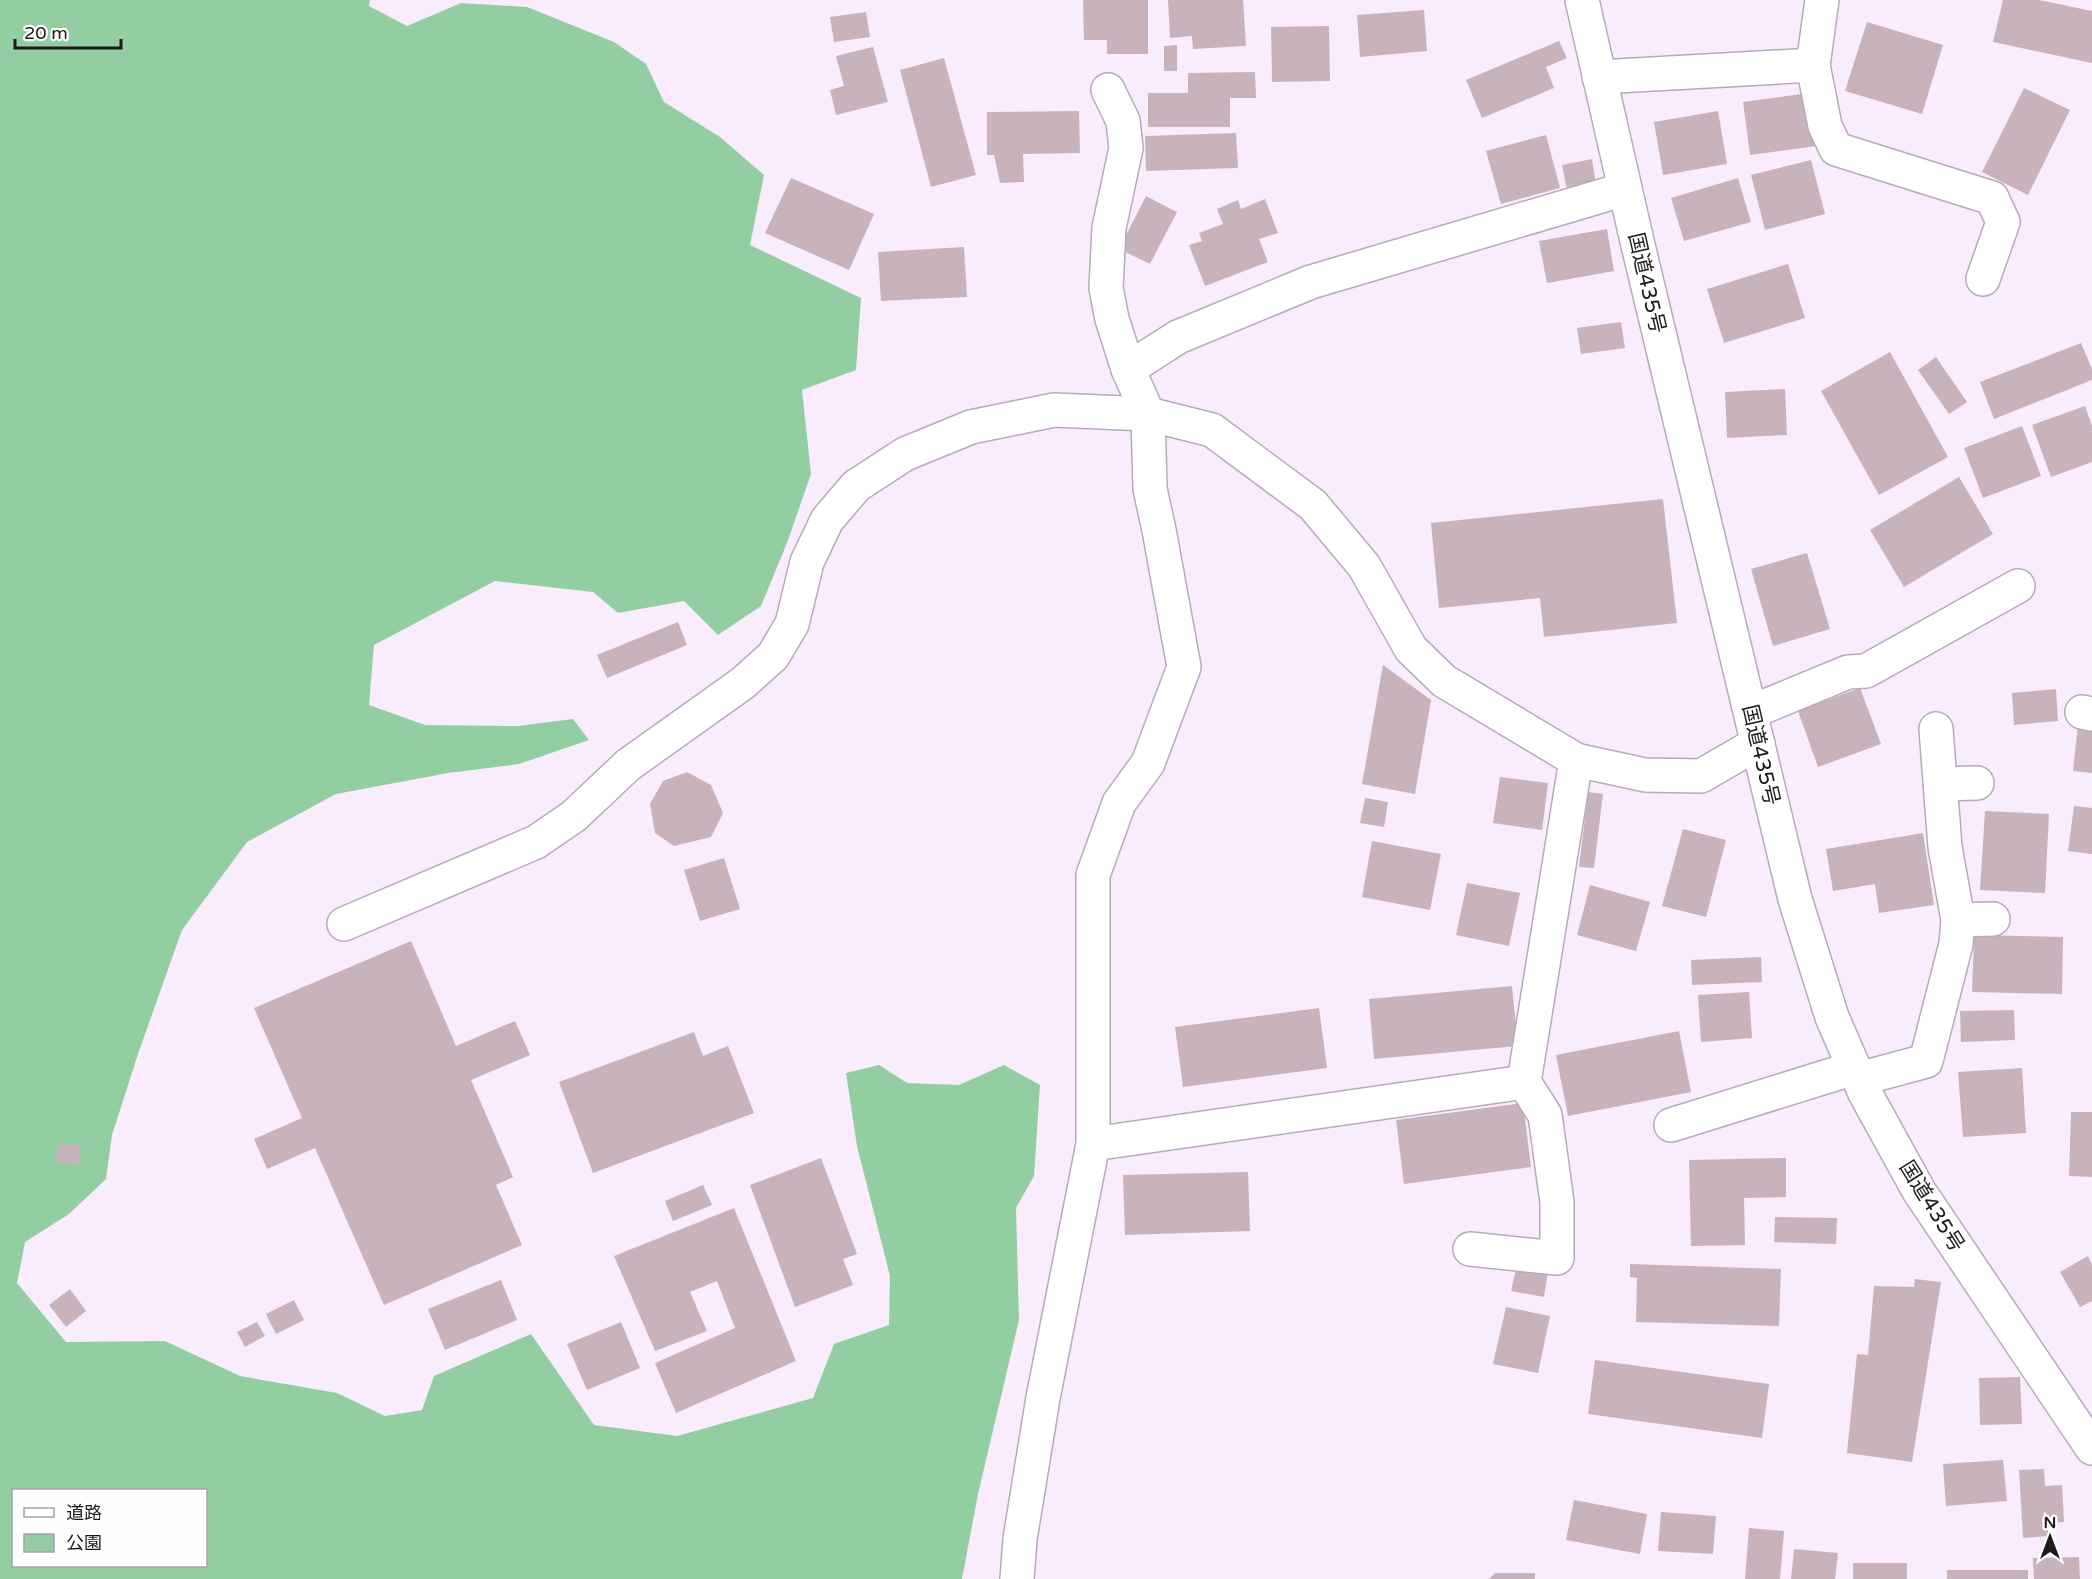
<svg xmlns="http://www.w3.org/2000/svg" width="2092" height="1579" font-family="'Varela Round','Noto Sans JP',sans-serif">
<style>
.green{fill:#93cea3;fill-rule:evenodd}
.building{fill:#c8b3bc}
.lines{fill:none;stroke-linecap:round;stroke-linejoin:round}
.minor-casing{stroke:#b7aaba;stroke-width:36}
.highway-casing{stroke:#b7aaba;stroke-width:36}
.minor{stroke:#fff;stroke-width:33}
.highway{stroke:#fff;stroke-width:33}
.labels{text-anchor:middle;stroke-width:4.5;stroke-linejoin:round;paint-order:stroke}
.street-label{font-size:21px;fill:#1e191f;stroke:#fefefe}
</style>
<rect width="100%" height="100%" fill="#f9ecfd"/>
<path class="green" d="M0 0H370L369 6 407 26 461 3 527 7 614 42 646 64 664 102 720 137 764 175 750 245 861 298 856 370 802 390 811 474 787 543 761 606 718 635 684 601 618 613 593 592 495 581 374 645 369 705 425 725 518 726 573 719 589 740 519 764 448 773 336 794 247 842 182 930 139 1051 112 1135 106 1179 69 1214 25 1242 17 1283 66 1342 165 1341 240 1376 337 1393 385 1416 422 1410 434 1376 531 1334 594 1425 677 1436 813 1398 834 1344 889 1325 890 1276 857 1146 846 1073 879 1065 907 1083 959 1085 1004 1065 1040 1085 1034 1176 1016 1208 1019 1320 978 1494 962 1579H0ZM14 1490H206V1566H14Z"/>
<g class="building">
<path d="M1083 0H1148V54H1107V40H1084Z"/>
<path d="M1168 0H1243L1246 46 1193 49 1192 36 1170 38Z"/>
<path d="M2003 0H2039L2092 11V63L1993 42Z"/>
<path d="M1424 10 1427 51 1360 57 1357 15Z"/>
<path d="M866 12 870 37 834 42 830 17Z"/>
<path d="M1867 22 1943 45 1922 114 1845 91Z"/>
<path d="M1329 26 1330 81 1272 82 1271 27Z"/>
<path d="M1559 41 1567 58 1546 67 1554 88 1482 118 1466 80Z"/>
<path d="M1177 45V71H1164V46Z"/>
<path d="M873 47 888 102 836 115 830 90 844 86 836 56Z"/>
<path d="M944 58 976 175 931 187 900 70Z"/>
<path d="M1255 72 1256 98H1230V127H1148V93H1188V73Z"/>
<path d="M2024 88 2070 110 2028 195 1982 172Z"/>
<path d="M1808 93 1816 146 1750 155 1743 102Z"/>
<path d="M1079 111 1080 153 1023 154 1024 182 1000 183 994 155H987V112Z"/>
<path d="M1718 111 1727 164 1663 175 1654 122Z"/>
<path d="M1236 133 1238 168 1146 171 1145 136Z"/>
<path d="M1546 135 1560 188 1501 204 1486 151Z"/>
<path d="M1592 159 1596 184 1567 190 1562 165Z"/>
<path d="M1811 160 1825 214 1765 230 1751 175Z"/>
<path d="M791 178 874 214 849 270 765 233Z"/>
<path d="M1738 178 1751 222 1684 241 1671 198Z"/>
<path d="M1146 196 1177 212 1150 264 1119 249Z"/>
<path d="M1265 199 1278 233 1259 239 1268 262 1205 286 1189 245 1202 241 1199 233 1223 224 1217 209 1238 200 1241 209Z"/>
<path d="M1607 229 1614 271 1547 283 1539 241Z"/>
<path d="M964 247 967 297 881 301 878 252Z"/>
<path d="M1788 264 1805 318 1724 343 1707 289Z"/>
<path d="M1621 322 1625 348 1581 354 1577 328Z"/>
<path d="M2081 343 2092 369V380L1994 419 1980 382Z"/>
<path d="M1890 352 1948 457 1879 495 1821 391Z"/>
<path d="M1936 357 1967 402 1949 414 1918 370Z"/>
<path d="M1785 389 1787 435 1727 438 1725 392Z"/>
<path d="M2085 406 2092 426V462L2051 477 2032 425Z"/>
<path d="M2022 426 2041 476 1983 498 1964 448Z"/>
<path d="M1959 477 1993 534 1904 587 1870 530Z"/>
<path d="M1663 499 1677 623 1544 637 1540 598 1439 608 1431 523Z"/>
<path d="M1807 553 1830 629 1773 646 1751 569Z"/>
<path d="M678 622 687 645 607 678 597 655Z"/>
<path d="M1383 665 1431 700 1415 794 1362 784Z"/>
<path d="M1860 688 1881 744 1818 767 1798 711Z"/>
<path d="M2056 689 2058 721 2014 725 2012 693Z"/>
<path d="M2078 725 2092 726V773L2073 771Z"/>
<path d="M687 772 711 785 723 813 711 837 674 846 655 833 650 804 663 781Z"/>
<path d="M1500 777 1548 783 1542 830 1493 823Z"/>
<path d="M1588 792 1603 794 1594 868 1579 867Z"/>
<path d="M1365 798 1388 802 1384 827 1360 823Z"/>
<path d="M2074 806 2092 808V854L2068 851Z"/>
<path d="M1985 811 2049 814 2045 893 1980 890Z"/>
<path d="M1683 829 1726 840 1706 917 1662 906Z"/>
<path d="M1923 833 1934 905 1879 913 1875 884 1833 891 1826 849Z"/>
<path d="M1372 841 1441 854 1430 910 1362 897Z"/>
<path d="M724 858 740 909 700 921 684 870Z"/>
<path d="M1467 883 1520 893 1509 946 1456 935Z"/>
<path d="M1590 885 1650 902 1636 951 1577 935Z"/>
<path d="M1974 935 2063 937 2062 994 1972 992Z"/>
<path d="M411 941 456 1046 515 1021 530 1055 471 1080 513 1177 496 1185 522 1245 384 1305 315 1148 267 1169 254 1139 302 1118 254 1008Z"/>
<path d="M1761 957 1762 982 1692 985 1691 960Z"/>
<path d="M1512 986 1518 1046 1374 1059 1369 999Z"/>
<path d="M1749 992 1752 1038 1701 1042 1698 995Z"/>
<path d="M1319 1008 1327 1068 1183 1087 1175 1027Z"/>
<path d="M2014 1010 2015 1040 1961 1042 1960 1011Z"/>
<path d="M1679 1031 1691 1092 1568 1116 1556 1055Z"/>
<path d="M694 1032 703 1056 728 1046 754 1113 593 1173 559 1082Z"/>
<path d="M2022 1068 2026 1133 1963 1137 1958 1072Z"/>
<path d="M1523 1103 1531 1167 1404 1184 1396 1120Z"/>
<path d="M2071 1112H2092V1177L2069 1176Z"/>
<path d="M58 1144 81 1145 79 1164 56 1162Z"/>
<path d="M821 1158 857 1254 843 1259 853 1285 795 1307 750 1185Z"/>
<path d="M1786 1158V1197L1744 1198 1745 1245 1691 1246 1689 1160Z"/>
<path d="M1248 1172 1250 1231 1125 1235 1123 1175Z"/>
<path d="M703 1185 712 1205 673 1221 665 1201Z"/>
<path d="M734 1208 796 1361 676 1413 655 1363 735 1328 717 1281 690 1292 707 1331 655 1351 614 1256Z"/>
<path d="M1775 1217 1837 1218 1836 1244 1774 1242Z"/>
<path d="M2088 1256 2092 1265V1301L2080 1307 2060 1272Z"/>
<path d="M1630 1264 1781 1269 1779 1326 1636 1322 1637 1278 1630 1277Z"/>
<path d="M1517 1265 1548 1271 1544 1297 1511 1291Z"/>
<path d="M1915 1279 1941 1282 1912 1462 1847 1453 1857 1354 1868 1355 1874 1286 1914 1287Z"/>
<path d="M501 1280 517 1320 445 1350 428 1309Z"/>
<path d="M70 1289 86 1311 66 1327 49 1305Z"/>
<path d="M294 1300 304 1320 276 1334 266 1314Z"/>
<path d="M1506 1307 1550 1316 1538 1373 1493 1364Z"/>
<path d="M257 1322 265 1336 245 1347 237 1332Z"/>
<path d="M621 1322 640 1368 587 1390 567 1344Z"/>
<path d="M1595 1360 1769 1384 1762 1438 1588 1414Z"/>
<path d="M2020 1377 2022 1424 1980 1425 1979 1378Z"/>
<path d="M2003 1460 2007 1501 1946 1506 1943 1464Z"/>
<path d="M2044 1469 2045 1486 2062 1485 2064 1522 2048 1523V1536L2023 1538 2019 1470Z"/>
<path d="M1574 1500 1647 1514 1640 1554 1566 1540Z"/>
<path d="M1661 1512 1716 1516 1713 1554 1658 1551Z"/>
<path d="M1749 1528 1784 1531 1780 1579H1745Z"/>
<path d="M1794 1549 1838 1553 1835 1579H1791Z"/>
<path d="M2079 1557 2080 1579H2034L2033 1558Z"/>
<rect x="1853" y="1563" width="54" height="16"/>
<rect x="1947" y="1570" width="81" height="9"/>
<path d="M1495 1573H1535V1579H1489Z"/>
</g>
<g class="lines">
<g class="minor-casing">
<g id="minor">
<path d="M1813 65 1822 0"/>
<path d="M1599 77 1813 65 1825 126 1836 149 1992 198 2003 222 1983 279"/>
<path d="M1128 369 1178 337 1311 282 1625 189"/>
<path d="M1751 712 1848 672 1866 671 2018 586"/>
<path d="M2082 712 2092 714"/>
<path d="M1941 784 1977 783"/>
<path d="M1958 920 1993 919"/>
<path d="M344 924 536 842 574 816 628 765 743 683 773 656 792 624 807 562 827 520 856 486 905 454 971 427 1054 410 1148 414 1212 430 1313 505 1364 566 1411 649 1444 681 1576 760 1645 775 1701 776 1758 743"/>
<path d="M1859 1079 1926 1061 1956 944 1958 920 1945 847 1936 729"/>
<path d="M1671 1125 1854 1068"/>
<path d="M1093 1144 1524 1082 1576 760"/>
<path d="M1470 1249 1557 1258V1202L1545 1115 1524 1082"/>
<path d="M1017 1579 1020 1539 1043 1398 1093 1144V875L1119 803 1148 763 1184 667 1159 530 1150 489 1148 414 1128 369 1112 319 1106 288 1109 228 1126 148 1123 121 1108 90"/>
</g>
</g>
<g class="highway-casing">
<path id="highway" d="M1582 0 1637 241 1795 899 1832 1017 1865 1093 1919 1191 2092 1448"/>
</g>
<use href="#minor" class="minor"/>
<use href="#highway" class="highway"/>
</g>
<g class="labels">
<g class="street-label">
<text transform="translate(1647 283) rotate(77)" y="7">国道435号</text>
<text transform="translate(1761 755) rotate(77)" y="7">国道435号</text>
<text transform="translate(1932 1206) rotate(58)" y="7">国道435号</text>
</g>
</g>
<rect x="12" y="1489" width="195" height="78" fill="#fefefe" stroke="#a4a2a5" stroke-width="1.5"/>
<rect x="24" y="1508" width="30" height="9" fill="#ffffff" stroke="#a4a2a5" stroke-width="1.5"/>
<text x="66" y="1519" font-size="18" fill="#1e191f">道路</text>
<rect x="24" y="1534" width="30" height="18" fill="#93cea3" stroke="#a4a2a5" stroke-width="1.5"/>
<text x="66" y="1549" font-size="18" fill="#1e191f">公園</text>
<g transform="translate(2050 1537)" stroke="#fefefe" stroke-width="4.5" paint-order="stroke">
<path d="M0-4.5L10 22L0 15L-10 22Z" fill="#1e191f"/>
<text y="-9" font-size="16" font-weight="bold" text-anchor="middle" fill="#1e191f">N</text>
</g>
<path d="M15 39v9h106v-9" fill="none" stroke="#1e191f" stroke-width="3"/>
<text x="24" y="39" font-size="18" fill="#1e191f" stroke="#fefefe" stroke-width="4.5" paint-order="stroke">20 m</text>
</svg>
